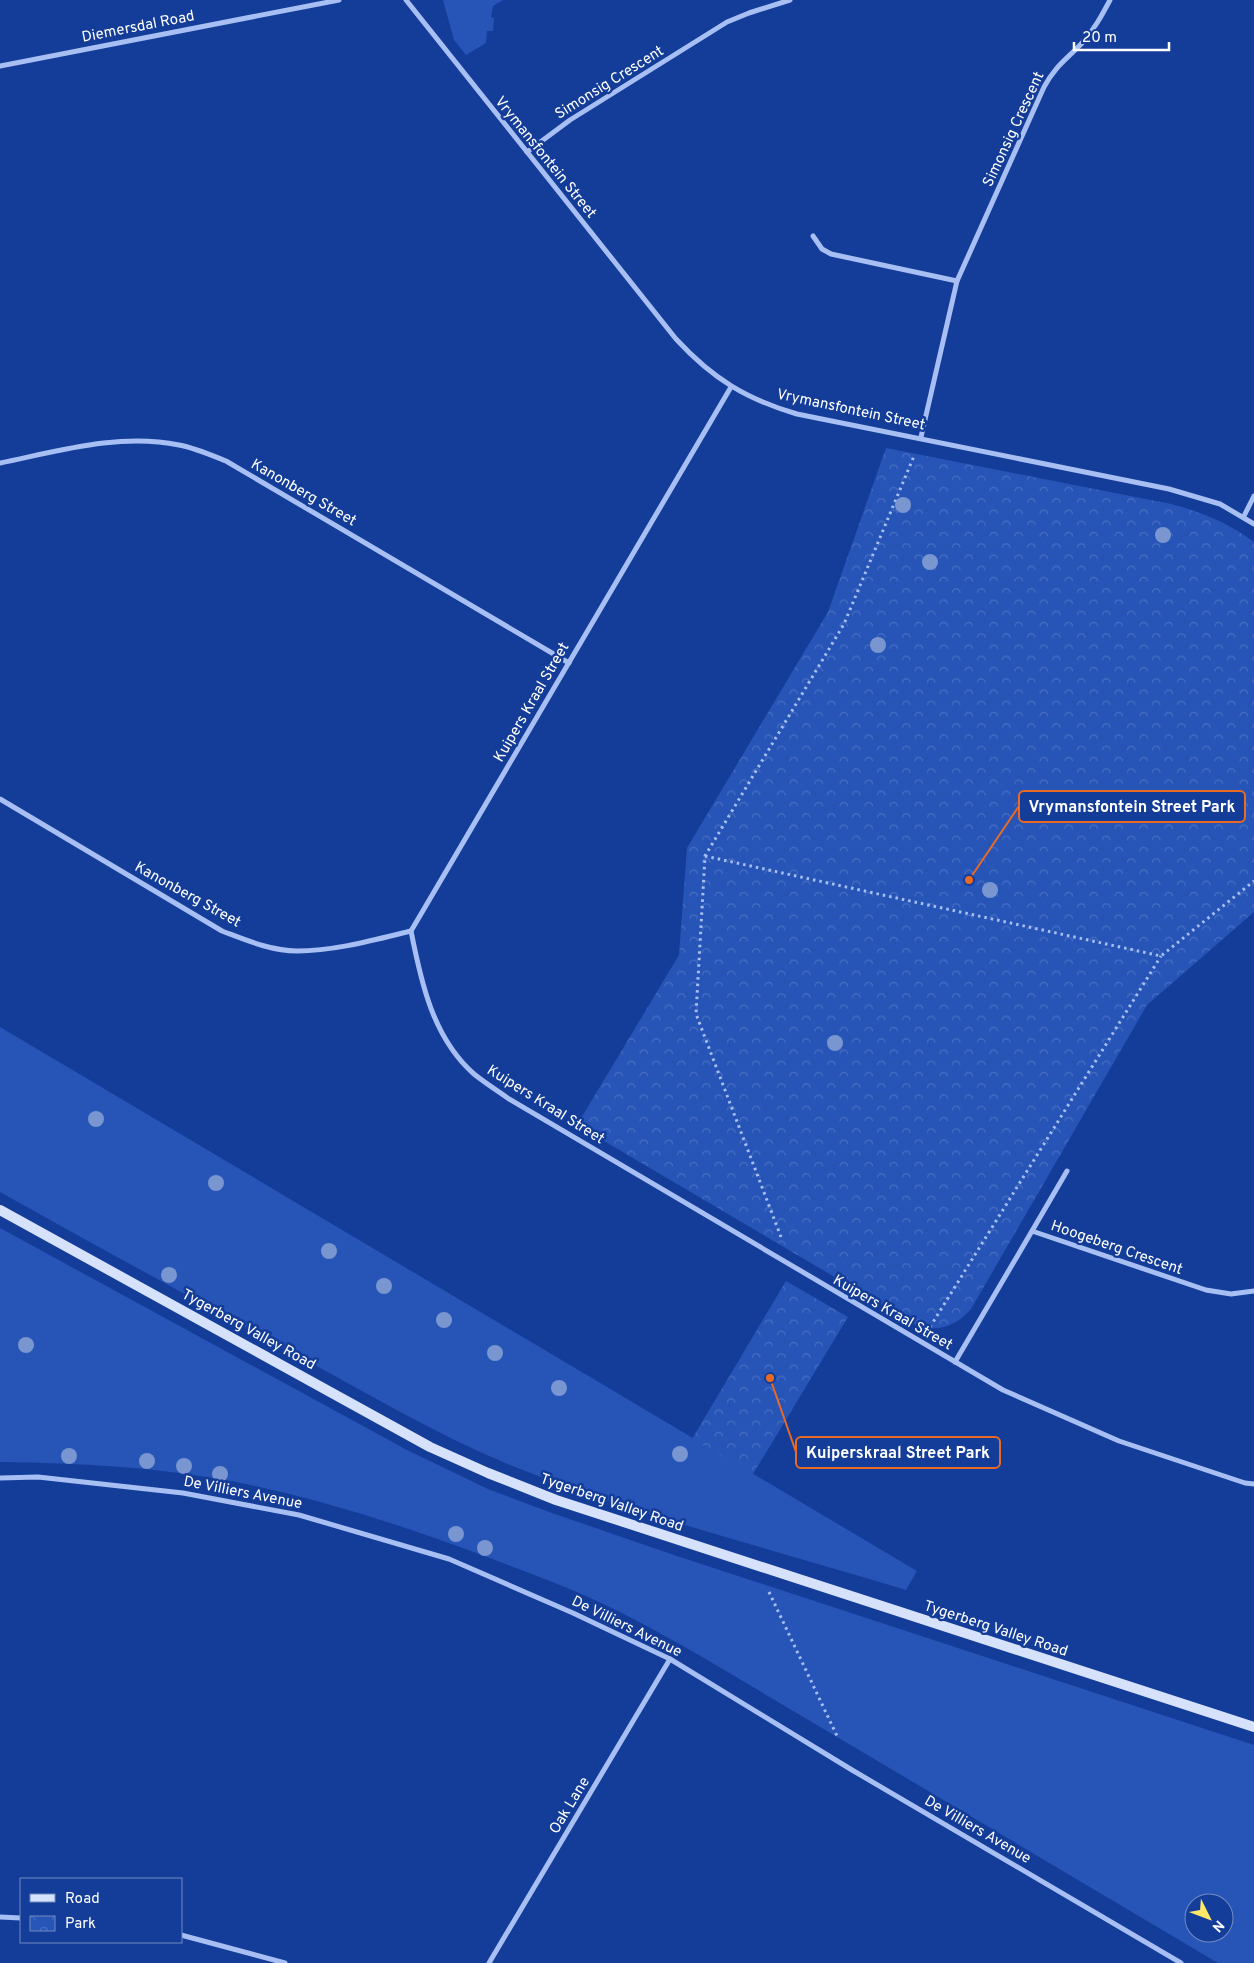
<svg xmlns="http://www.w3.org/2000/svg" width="1254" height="1963" font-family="Overpass,sans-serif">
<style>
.grass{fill:#2755b7;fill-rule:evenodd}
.park{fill:url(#park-crowns)}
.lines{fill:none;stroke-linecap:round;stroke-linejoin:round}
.path{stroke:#a7bff3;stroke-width:3;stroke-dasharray:2.5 4;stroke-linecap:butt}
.minor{stroke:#a7bff3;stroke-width:5}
.secondary{stroke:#d6e2fc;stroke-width:10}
.tree{fill:#7a96d0}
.labels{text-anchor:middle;stroke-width:5;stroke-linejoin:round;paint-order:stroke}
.street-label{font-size:15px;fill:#fff;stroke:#143d99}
.leader{fill:none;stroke:#ea6a24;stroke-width:2}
.callout-dot{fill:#ea6a24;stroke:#143d99;stroke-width:2}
.callout{fill:#143d99;stroke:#ea6a24;stroke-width:2}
.callout-label{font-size:16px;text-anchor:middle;font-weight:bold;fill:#fff}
</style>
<defs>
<pattern id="park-crowns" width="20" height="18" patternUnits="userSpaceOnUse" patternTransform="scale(1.25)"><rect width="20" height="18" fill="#2755b7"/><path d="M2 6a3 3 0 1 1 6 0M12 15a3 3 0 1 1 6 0" fill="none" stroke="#476ec2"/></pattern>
</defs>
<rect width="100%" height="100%" fill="#143d99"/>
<g class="grass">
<path d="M443 0H503L493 6 491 17 494 18 493 31H487L486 43 466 55 454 40Z"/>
<path d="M0 1027 917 1571 906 1590C776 1550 642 1517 515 1467 441 1437 372 1396 302 1358 201 1303 100 1248 0 1192Z"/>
<path d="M0 1228 407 1450 488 1489 549 1512 677 1556 1254 1745V1963H1218L704 1658C669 1638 634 1618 597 1601 556 1582 513 1567 471 1551 395 1523 316 1498 236 1482 158 1467 79 1463 0 1462ZM1194 1903H1224V1933H1194Z"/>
</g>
<g class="park">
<path d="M886 448 1171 504C1201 512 1229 523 1254 542V912L1147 1005 971 1309C956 1326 938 1333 916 1325L577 1125 679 955 687 848 828 612Z"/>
<path d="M786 1281 848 1317 753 1474 692 1439Z"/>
</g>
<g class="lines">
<g class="path">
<path d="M705 856 1161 956 1254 881"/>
<path d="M781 1237 696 1014 705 856 844 624 914 456"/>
<path d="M930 1327 1161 956"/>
<path d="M769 1592 838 1738"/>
</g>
<g class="minor">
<path d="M406 0 676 339C713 379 746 399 797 414L1169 489 1220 504 1254 524"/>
<path d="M0 66 339 0"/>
<path d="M527 152 570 120 727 22 749 13 790 0"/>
<path d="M813 236 822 249 831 254 957 281"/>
<path d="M731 387 411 931C421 982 433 1038 474 1074 485 1083 498 1091 509 1099L1003 1390 1119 1441 1245 1483 1254 1484"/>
<path d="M921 437 957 281 1044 87C1056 65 1066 60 1082 43 1094 30 1102 15 1110 0"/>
<path d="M0 463C59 451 119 433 179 445 195 448 211 455 226 461L569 663"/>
<path d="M1244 516 1254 496"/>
<path d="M0 799 222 931C246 940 271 951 297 951 334 951 374 940 411 931"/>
<path d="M1032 1231 1067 1171"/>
<path d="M955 1362 1032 1231 1206 1290 1231 1294 1254 1291"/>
<path d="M0 1478 38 1477 183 1493 299 1515 449 1559 573 1613 670 1659 852 1770 1181 1963"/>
<path d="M0 1917 21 1918"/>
<path d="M181 1935 285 1963"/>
<path d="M489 1963 670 1659"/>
</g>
<path class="secondary" d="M0 1210 430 1447 488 1473 556 1500 1254 1727"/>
</g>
<g class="tree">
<circle cx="903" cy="505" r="8"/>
<circle cx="1163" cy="535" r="8"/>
<circle cx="930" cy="562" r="8"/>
<circle cx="878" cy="645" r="8"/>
<circle cx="990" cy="890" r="8"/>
<circle cx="835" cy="1043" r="8"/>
<circle cx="96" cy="1119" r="8"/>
<circle cx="216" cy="1183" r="8"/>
<circle cx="329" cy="1251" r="8"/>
<circle cx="169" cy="1275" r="8"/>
<circle cx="384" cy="1286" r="8"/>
<circle cx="444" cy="1320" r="8"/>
<circle cx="26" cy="1345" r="8"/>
<circle cx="495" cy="1353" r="8"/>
<circle cx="559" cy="1388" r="8"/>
<circle cx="680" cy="1454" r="8"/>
<circle cx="69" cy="1456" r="8"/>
<circle cx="147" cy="1461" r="8"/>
<circle cx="184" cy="1466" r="8"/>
<circle cx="220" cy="1474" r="8"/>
<circle cx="456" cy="1534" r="8"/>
<circle cx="485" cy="1548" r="8"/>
</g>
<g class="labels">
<g class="street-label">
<text transform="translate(138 26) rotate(-11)" y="5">Diemersdal Road</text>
<text transform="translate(609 82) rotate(-32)" y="5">Simonsig Crescent</text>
<text transform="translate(1013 129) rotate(-65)" y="5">Simonsig Crescent</text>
<text transform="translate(546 157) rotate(51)" y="5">Vrymansfontein Street</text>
<text transform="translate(851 409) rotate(12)" y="5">Vrymansfontein Street</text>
<text transform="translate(304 492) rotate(30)" y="5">Kanonberg Street</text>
<text transform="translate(531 702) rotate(-60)" y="5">Kuipers Kraal Street</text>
<text transform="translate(188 894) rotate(29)" y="5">Kanonberg Street</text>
<text transform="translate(546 1104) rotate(32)" y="5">Kuipers Kraal Street</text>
<text transform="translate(1117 1247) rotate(19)" y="5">Hoogeberg Crescent</text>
<text transform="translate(893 1312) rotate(30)" y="5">Kuipers Kraal Street</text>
<text transform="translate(249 1329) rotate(29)" y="5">Tygerberg Valley Road</text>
<text transform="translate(243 1492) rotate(11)" y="5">De Villiers Avenue</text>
<text transform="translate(612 1502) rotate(19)" y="5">Tygerberg Valley Road</text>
<text transform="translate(627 1626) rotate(26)" y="5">De Villiers Avenue</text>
<text transform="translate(996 1628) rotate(18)" y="5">Tygerberg Valley Road</text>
<text transform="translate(569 1805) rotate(-59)" y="5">Oak Lane</text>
<text transform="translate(978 1829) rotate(30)" y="5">De Villiers Avenue</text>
</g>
</g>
<path class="leader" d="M969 880L1019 806M770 1378L796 1452"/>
<g class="callout-dot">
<circle cx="969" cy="880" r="5"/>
<circle cx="770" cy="1378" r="5"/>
</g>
<g class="callout">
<rect x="1019" y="791" width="226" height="31" rx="5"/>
<rect x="796" y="1437" width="204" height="31" rx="5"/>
</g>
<g class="callout-label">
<text x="1132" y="812">Vrymansfontein Street Park</text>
<text x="898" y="1458">Kuiperskraal Street Park</text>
</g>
<rect x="20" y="1878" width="162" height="65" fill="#143d99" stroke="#728bc2"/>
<rect x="30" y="1894" width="25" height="8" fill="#d6e2fc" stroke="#728bc2"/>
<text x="65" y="1903" font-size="15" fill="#ffffff">Road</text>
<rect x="30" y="1916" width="25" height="15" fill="url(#park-crowns)" stroke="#728bc2"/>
<text x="65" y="1928" font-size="15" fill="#ffffff">Park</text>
<g transform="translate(1209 1918) rotate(132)"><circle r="24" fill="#143d99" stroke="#728bc2"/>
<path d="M0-4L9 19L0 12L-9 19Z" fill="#ffe768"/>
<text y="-8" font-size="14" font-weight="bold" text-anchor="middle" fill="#ffffff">N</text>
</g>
<path d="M1074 42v8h95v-8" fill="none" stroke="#ffffff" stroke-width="2.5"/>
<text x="1082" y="42" font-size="15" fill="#ffffff" stroke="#143d99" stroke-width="4" paint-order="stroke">20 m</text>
</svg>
